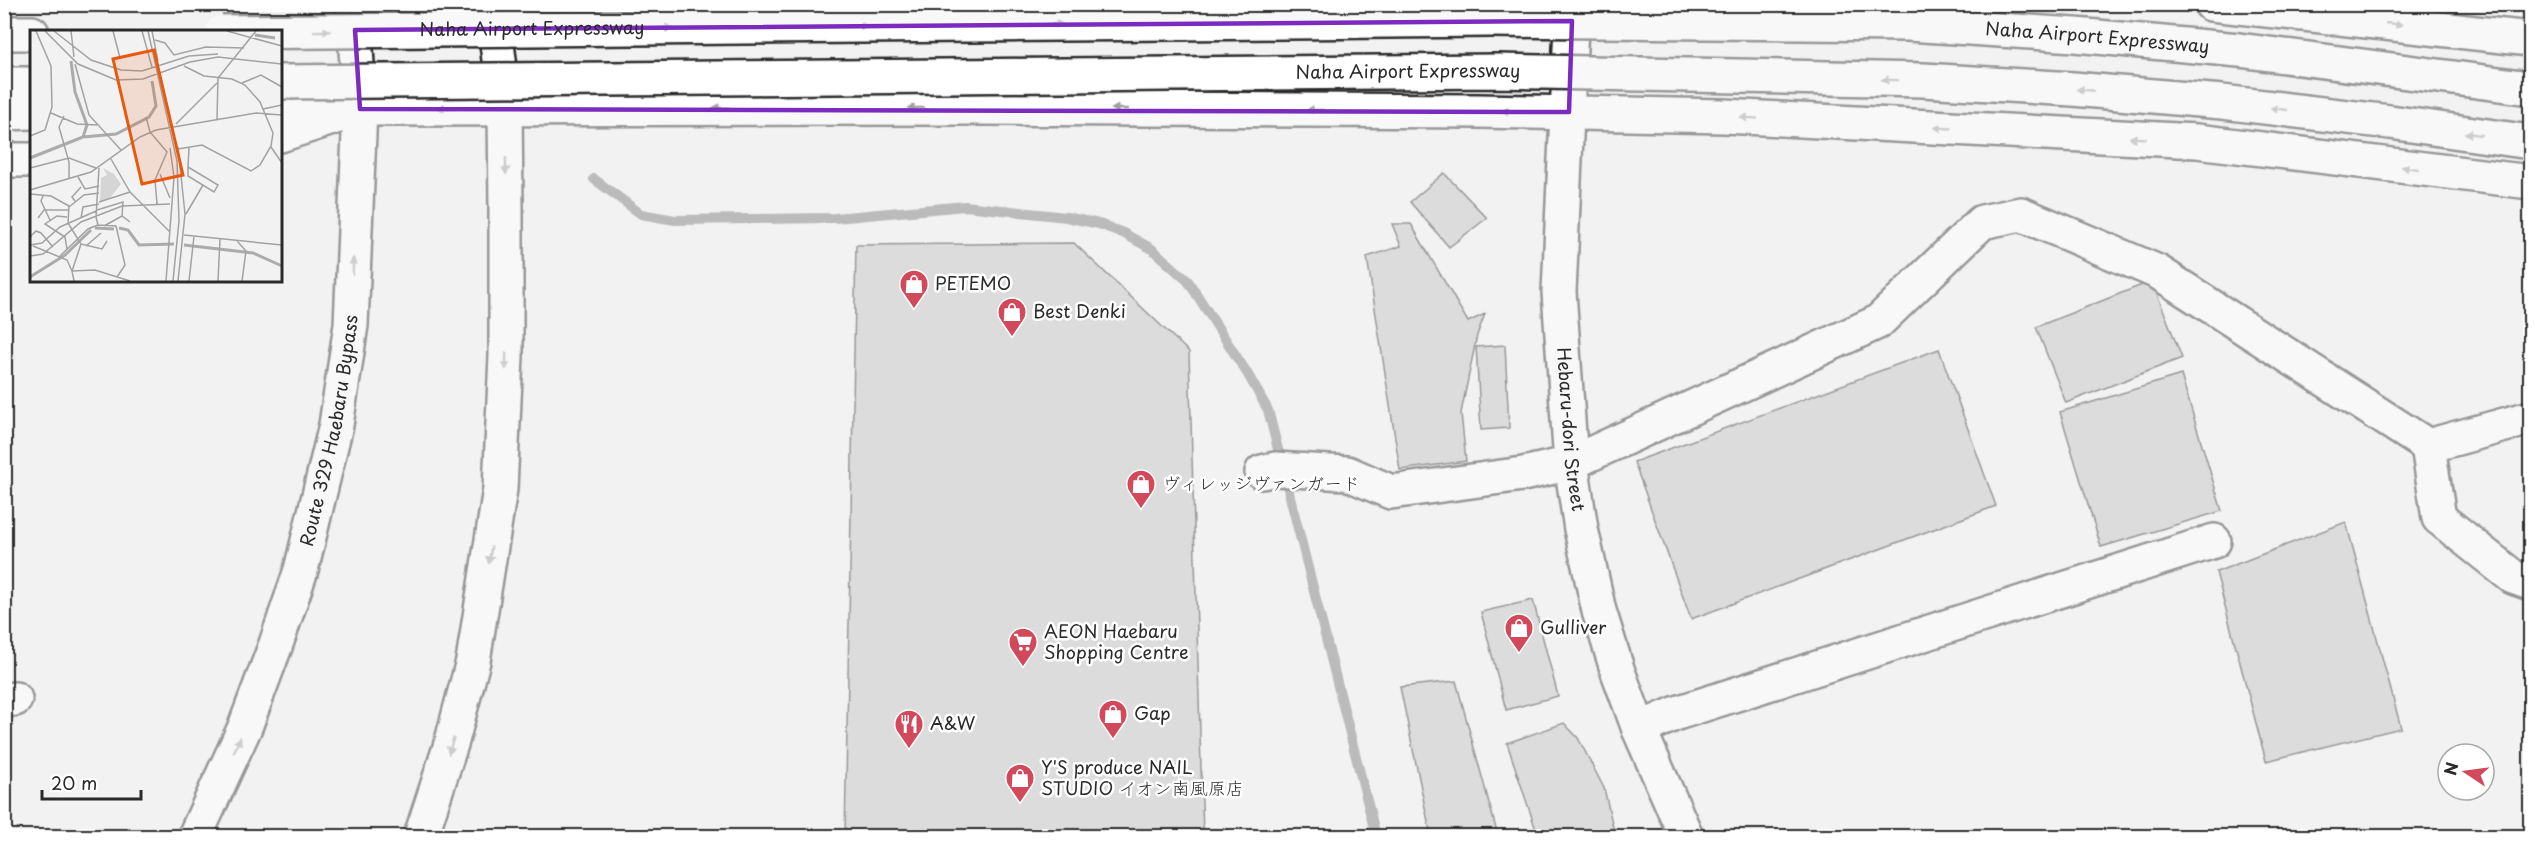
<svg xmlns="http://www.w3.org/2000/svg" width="2535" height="841" font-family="'Playpen Sans','Klee One',sans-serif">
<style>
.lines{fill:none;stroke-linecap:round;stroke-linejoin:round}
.stream{stroke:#787878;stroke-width:10}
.building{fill:#c1c1c1;stroke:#2b2b2b;stroke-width:1.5}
.minor-casing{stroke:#2b2b2b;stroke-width:38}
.highway-casing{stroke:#2b2b2b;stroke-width:38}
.minor{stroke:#fff;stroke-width:33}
.highway{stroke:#fff;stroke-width:33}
.highway-bridge-casing{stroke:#2b2b2b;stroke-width:38;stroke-linecap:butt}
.highway-bridge{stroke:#fff;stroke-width:33}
.oneway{fill:#a0a0a0}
.marked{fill:none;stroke:#7b2cbf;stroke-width:4.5;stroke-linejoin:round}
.labels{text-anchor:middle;stroke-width:5;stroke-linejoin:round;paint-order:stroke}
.street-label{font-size:18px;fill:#2b2b2b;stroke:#fff}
.poi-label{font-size:18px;fill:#2b2b2b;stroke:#fff;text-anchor:start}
.inset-river{fill:none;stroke:#ababab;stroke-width:3}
.inset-road{fill:none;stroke:#a2a2a2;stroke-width:1.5}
.view{fill:#e8590c;fill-opacity:0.15;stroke:#e8590c;stroke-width:3}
.inset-edge{fill:none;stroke:#2b2b2b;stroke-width:3}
</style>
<rect width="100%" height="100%" fill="#f2f2f2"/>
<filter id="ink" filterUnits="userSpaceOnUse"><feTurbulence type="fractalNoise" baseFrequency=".0167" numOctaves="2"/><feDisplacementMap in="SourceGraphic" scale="12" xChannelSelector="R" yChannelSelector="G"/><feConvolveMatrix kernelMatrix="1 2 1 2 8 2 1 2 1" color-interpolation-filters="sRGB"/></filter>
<g filter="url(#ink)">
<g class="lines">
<path class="stream" d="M594 179 641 214 675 220 835 218 965 206 1066 217 1099 224 1123 233 1152 249 1188 281 1247 373 1268 410 1376 836"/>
</g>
<g class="building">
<path d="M1444 173 1487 218 1449 247 1410 202Z"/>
<path d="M1392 224H1411L1468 322 1485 314 1477 335 1461 413 1466 461 1400 470 1367 257 1401 246Z"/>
<path d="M1074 243 1189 352 1203 836H845L856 245Z"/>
<path d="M2152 281 2182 358 2066 403 2036 327Z"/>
<path d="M1505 345 1509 428 1481 430 1476 347Z"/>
<path d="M1939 349 1996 506 1691 619 1634 462Z"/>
<path d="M2181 375 2222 511 2101 547 2060 412Z"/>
<path d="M2346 522 2401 728 2266 761 2216 572Z"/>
<path d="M1533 600 1558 696 1506 710 1481 612Z"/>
<path d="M1456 681 1498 836H1431L1400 687Z"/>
<path d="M1564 723 1578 738 1604 788 1615 836H1538L1507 743Z"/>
</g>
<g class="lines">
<g class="minor-casing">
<g id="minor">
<path d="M280 135 360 109 974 108 1478 111 1724 116 2197 141 2530 182"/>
<path d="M4 160H32"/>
<path d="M2428 446 2439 518 2513 577 2530 583"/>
<path d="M1262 472 1275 469 1347 473 1391 492 1523 474 1571 463 1878 322 1982 222 2021 214 2158 272 2428 446 2530 418"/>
<path d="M4 700 15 699"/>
<path d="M1639 729 1677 713 2214 541"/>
</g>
</g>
<g class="highway-casing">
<g id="highway">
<path id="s1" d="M1572 4 1559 292 1571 463 1581 529 1599 611 1617 669 1639 729 1686 836"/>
<path d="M2211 4 2530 39"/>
<path d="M4 33H32"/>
<path d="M4 84H32"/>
<path d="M280 110 360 109"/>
<path d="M4 113 32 112"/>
<path id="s2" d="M195 836 245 727 276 644 301 570 336 425 351 325 356 207 360 109 353 4"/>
<path d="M421 836 452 741 473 661 500 489 506 356V208L505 107 492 4"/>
</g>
</g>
<use href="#minor" class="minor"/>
<use href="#highway" class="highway"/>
<g class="highway-bridge-casing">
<g id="highway-bridge">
<path id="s3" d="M222 32 1490 20 1908 24 2075 35 2239 50 2530 88"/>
<path id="s4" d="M280 82 1498 71 1923 80 2073 89 2222 102 2390 122 2530 142"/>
</g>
</g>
<use href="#highway-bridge" class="highway-bridge"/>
</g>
<defs><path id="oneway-solid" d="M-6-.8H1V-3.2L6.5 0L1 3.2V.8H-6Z" transform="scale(1.5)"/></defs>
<g class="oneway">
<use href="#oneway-solid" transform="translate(1054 24) rotate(-1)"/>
<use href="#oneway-solid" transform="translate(2394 24) rotate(6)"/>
<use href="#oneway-solid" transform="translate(859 26) rotate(-1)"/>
<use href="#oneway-solid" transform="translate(664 28) rotate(-1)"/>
<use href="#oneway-solid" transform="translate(322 31) rotate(-1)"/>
<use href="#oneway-solid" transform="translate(1890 80) rotate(-179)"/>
<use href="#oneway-solid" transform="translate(2085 90) rotate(-175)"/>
<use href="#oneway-solid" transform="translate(446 108) rotate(179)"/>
<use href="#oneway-solid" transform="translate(721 108) rotate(-180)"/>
<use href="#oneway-solid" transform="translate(916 108) rotate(-180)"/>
<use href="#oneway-solid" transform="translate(1120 109) rotate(-180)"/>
<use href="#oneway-solid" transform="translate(2279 109) rotate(-173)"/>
<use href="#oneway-solid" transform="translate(1315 110) rotate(-180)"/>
<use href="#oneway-solid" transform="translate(1510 111) rotate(-179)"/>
<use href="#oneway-solid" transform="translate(1749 118) rotate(-177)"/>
<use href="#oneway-solid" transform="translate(1943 128) rotate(-177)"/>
<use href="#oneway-solid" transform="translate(2473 134) rotate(-172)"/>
<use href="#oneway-solid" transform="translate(2138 138) rotate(-177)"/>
<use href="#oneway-solid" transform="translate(506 166) rotate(89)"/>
<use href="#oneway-solid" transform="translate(2410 168) rotate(-173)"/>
<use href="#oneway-solid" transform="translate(353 266) rotate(-88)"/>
<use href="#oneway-solid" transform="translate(506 361) rotate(91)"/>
<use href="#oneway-solid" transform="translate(490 555) rotate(99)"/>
<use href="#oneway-solid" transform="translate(237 745) rotate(-66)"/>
<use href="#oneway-solid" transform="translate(451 746) rotate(107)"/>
</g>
</g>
<path d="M0 0H2535V841H0ZM1572 21 1569 112 360 109 355 30Z" fill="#f2f2f2" fill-opacity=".55" fill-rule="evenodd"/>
<path class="marked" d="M1572 21 1569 112 360 109 355 30Z"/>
<defs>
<g id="shop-pin" transform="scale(1.5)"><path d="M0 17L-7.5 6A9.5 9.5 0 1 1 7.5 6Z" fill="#d1495b" stroke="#fff"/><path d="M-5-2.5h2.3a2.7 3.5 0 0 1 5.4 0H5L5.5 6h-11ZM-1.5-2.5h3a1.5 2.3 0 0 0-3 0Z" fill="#fff"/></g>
<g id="supermarket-pin" transform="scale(1.5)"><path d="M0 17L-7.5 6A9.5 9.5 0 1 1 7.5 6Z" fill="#d1495b" stroke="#fff"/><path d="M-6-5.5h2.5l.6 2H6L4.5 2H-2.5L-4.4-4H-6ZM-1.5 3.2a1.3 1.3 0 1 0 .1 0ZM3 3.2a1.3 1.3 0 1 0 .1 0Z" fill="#fff"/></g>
<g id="restaurant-pin" transform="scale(1.5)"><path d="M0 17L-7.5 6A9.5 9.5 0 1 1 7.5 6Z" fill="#d1495b" stroke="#fff"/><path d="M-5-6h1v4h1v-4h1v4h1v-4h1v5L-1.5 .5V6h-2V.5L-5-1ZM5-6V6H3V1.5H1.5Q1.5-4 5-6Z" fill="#fff"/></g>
</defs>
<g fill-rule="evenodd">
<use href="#shop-pin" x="914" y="284"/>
<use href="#shop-pin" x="1012" y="312"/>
<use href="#shop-pin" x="1141" y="484"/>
<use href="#shop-pin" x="1519" y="628"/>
<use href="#supermarket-pin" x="1023" y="642"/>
<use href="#shop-pin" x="1113" y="714"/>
<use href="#restaurant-pin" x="909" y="724"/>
<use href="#shop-pin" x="1020" y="778"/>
</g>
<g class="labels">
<g class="street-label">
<text dy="6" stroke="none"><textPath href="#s3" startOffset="310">Naha Airport Expressway</textPath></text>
<text dy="6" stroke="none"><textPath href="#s3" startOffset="1876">Naha Airport Expressway</textPath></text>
<text dy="6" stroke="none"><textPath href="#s4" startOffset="1128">Naha Airport Expressway</textPath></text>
<text dy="6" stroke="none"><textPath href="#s1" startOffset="426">Hebaru-dori Street</textPath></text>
<text dy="6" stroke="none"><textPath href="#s2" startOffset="429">Route 329 Haebaru Bypass</textPath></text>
</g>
<g class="poi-label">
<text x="935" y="290">PETEMO</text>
<text x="1033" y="318">Best Denki</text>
<text x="1162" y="490">ヴィレッジヴァンガード</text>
<text x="1540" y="634">Gulliver</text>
<text x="1044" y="638">AEON Haebaru<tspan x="1044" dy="21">Shopping Centre</tspan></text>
<text x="1134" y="720">Gap</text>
<text x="930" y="730">A&amp;W</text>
<text x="1041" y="774">Y'S produce NAIL<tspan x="1041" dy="21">STUDIO イオン南風原店</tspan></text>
</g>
</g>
<g transform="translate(30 30)">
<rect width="252" height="252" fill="#f2f2f2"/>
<path d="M73 138 84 144 91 154 80 168 70 171 71 148 77 145Z" fill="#d5d5d5"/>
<path class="inset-river" d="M225 5 245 8M41 31 45 62 57 95 53 107 86 104 119 87 126 76 122 51M0 128 53 107M65 198 84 199M89 198 98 200 109 215 144 214M154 215 223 223 252 236M0 247 35 225 61 200"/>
<path class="inset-road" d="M15 1 48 34 86 50 113 49 160 32 188 27 252 34M24 1 61 30 91 40 112 41 159 26 188 24M41 1 44 27M83 1 90 28M112 1 122 37M118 1 147 131 149 191 143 251M122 1 128 31M197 1 252 16M125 10 135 13 144 25 176 17 214 18M45 34 59 85 91 120M212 53 231 45 252 57M233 79 252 75M21 83 47 94 67 95M34 86 29 97 39 132V149M116 87 120 102 137 122 125 150 127 174M187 89 188 48 226 1M146 94 187 53M0 106 15 100 22 77 21 36 6 1M148 117 155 184 148 251M241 117 252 133M148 119 172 115 221 141 230 135 241 116 243 103 230 72 215 55 202 49 174 46 154 36M81 129 100 162 140 202M158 137 188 155 184 162 158 146V137L159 117M0 138 39 128 66 138M69 138 66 187 68 195 86 196 95 235 87 247M130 144 140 168M48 147 55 159 69 156M0 160 61 142 110 107 126 100 226 83 252 85M0 164 21 166 39 176 38 193 51 214 42 241 44 251M13 166 11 171 20 190M45 171 42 167 51 157M69 172 100 162M39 177 54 165 69 163M67 180 93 172 92 186M156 184 173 155M37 187 27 186 15 194 35 207 37 219M8 188 14 180H38M51 188 53 177 69 174M74 196 92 186 100 192M154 205 252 215M0 207 6 201 11 203 23 217M207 211 216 221 212 251M51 214 72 219 77 211M0 215 12 213 30 197 66 181M3 216 37 230 42 241M56 216 71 203M0 226 13 224 51 192 92 176 140 174M30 226 58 199 68 195M42 241 65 240 100 251M136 251 144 147 140 118M159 251 164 206M188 251 190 209"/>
<path class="view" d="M124 20 153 145 112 154 83 29Z"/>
<rect width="252" height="252" class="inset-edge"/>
</g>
<rect width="2535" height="841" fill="none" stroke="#fff" stroke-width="24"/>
<rect x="12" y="12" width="2511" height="817" fill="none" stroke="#2b2b2b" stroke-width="2" filter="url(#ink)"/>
<g transform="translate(2466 772) rotate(283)"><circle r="28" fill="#ffffff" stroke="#aaaaaa" stroke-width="1.5"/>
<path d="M0-4.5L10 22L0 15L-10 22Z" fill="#d1495b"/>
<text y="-9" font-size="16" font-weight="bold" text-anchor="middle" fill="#2b2b2b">N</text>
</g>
<path d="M42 790v9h99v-9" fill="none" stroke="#2b2b2b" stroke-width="3"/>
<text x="51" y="790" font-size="18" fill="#2b2b2b" stroke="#ffffff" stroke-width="4.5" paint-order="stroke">20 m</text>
</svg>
